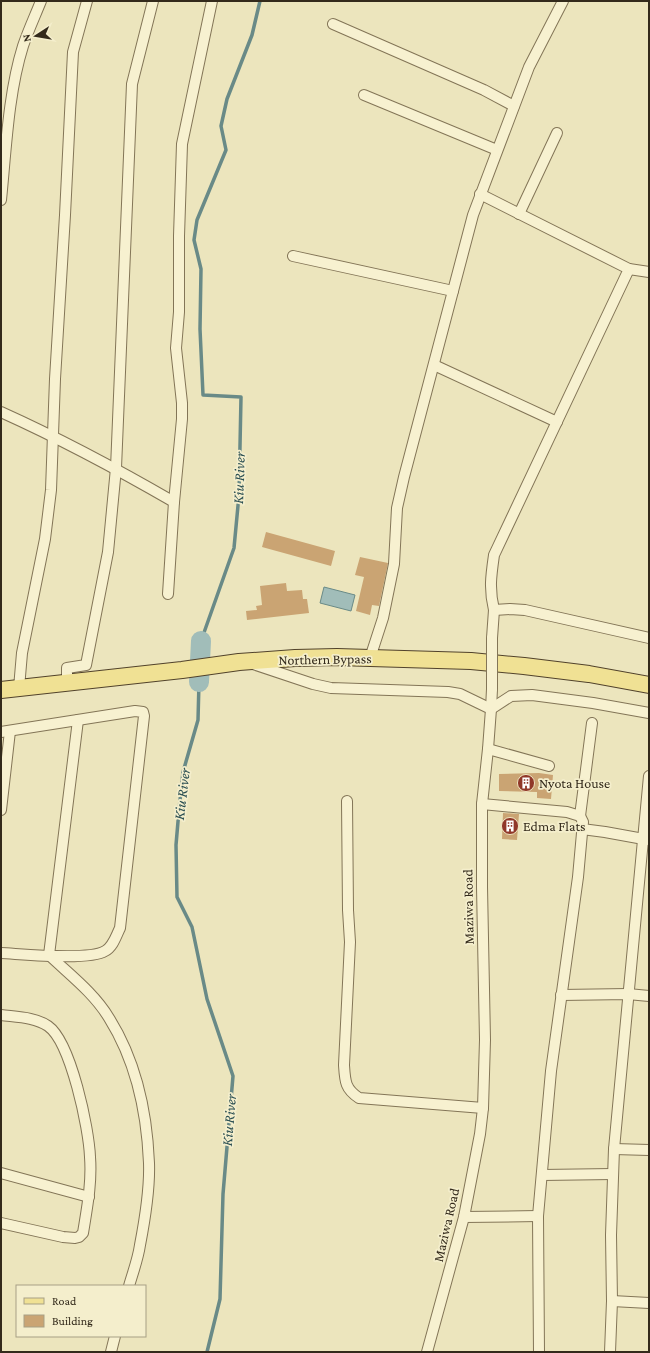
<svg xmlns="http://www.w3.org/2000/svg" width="650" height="1353" font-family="'Crimson Pro',serif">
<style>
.water{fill:#a1bdb9;stroke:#698a87}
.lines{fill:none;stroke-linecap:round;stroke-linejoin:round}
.stream{stroke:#698a87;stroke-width:3.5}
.river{stroke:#a1bdb9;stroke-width:20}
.building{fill:#caa473}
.minor-casing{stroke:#837557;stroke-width:12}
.primary-casing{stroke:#51422b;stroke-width:18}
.minor{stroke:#f7f1d0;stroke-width:10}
.primary{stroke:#f0e194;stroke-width:16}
.minor-bridge-casing{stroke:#837557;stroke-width:12;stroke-linecap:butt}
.minor-bridge{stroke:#f7f1d0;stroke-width:10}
.labels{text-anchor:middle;stroke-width:3.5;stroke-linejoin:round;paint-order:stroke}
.street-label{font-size:14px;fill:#332a1b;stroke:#f4eecc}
.poi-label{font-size:14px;fill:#332a1b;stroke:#f4eecc;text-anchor:start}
.water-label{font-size:15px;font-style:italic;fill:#2b4f52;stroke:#f4eecc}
</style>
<rect width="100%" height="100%" fill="#ece5bd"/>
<path class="water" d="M324 587 355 595 351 611 320 603Z"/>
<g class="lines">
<g class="stream">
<path d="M201 641 234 548 239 495 241 397 203 395 200 329 201 269 194 240 197 220 226 150 221 126 227 99 252 35 260 1"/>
<path d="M199 682 198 720 183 772 179 810 176 845 177 897 192 927 207 999 233 1076 223 1194 220 1299 207 1352"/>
</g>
<path class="river" d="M199 682 201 641"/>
</g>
<g class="building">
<path d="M266 532 335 551 331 566 262 547Z"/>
<path d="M360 557 388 563 379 606 372 605 370 615 356 611 364 577 355 575Z"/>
<path d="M286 583 287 591 302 590 303 599H307L309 613 247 620 246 611 257 610 256 606 262 605 260 586Z"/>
<path d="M539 773 553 775 551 799 537 798V792L499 791V774Z"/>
<path d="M503 813 519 814 517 840 502 839Z"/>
</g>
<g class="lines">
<g class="minor-casing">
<g id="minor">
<path d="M333 24 484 90 514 106"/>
<path d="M364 95 497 150"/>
<path d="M480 194 629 269 494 555C491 576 489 589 494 610L510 609 525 610 649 638"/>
<path d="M1 200C6 151 8 94 23 46 28 31 35 16 41 1"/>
<path d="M519 214 557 133"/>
<path d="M293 256 453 291"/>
<path d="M629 269 649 272"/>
<path d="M434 365 557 422"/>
<path d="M1 412C61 439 117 469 174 502"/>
<path d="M168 594 174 502 182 419V403L176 348 179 312V236L182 144 212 1"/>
<path d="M492 638 494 610"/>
<path d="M370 658 383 618 394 564 397 508 404 477 473 215 529 67 563 1"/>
<path d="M253 664 313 684 331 688 448 692 460 694 491 709 488 749 482 804V887L485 1040 483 1108 480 1134 464 1217 427 1352"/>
<path d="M67 682V668L86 665 108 552 116 468 132 84 153 1"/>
<path d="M19 688 22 653 45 539 51 490 55 379 65 215 73 52 87 1"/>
<path d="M491 709 511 696 532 695 593 703 649 713"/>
<path d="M491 709 492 689"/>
<path d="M1 732 135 711 143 712 144 716 120 928C116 936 113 947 105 951 89 961 22 954 1 953"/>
<path d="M488 749 549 766"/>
<path d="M347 801 348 910 350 942 344 1065C345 1081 345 1089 359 1098L483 1108"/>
<path d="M482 804 567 812 580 816 583 822 578 877 551 1071 538 1216 539 1352"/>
<path d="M1 810 10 731"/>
<path d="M580 816 592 723"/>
<path d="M582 829 605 832 649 840"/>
<path d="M49 955C70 975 94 993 109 1018 136 1061 147 1114 149 1163 150 1190 145 1219 140 1245 138 1259 133 1272 129 1286"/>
<path d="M49 955 78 720"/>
<path d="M561 995 628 994 649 996"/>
<path d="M1 1015C16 1017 35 1017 48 1026 71 1042 89 1129 90 1157 92 1183 87 1208 83 1233L79 1237 75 1238 63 1237 1 1223"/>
<path d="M614 1149 649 1150"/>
<path d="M1 1173 89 1197"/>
<path d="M542 1175 613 1174"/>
<path d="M464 1217 538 1216"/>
<path d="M612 1301 649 1303"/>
<path d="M111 1352 115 1336"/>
<path d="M610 1352 612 1301 611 1235 614 1149 649 776"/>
</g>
</g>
<g class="primary-casing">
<path id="primary" d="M1 690 182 670 239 662 295 658 337 657 471 661 524 666 589 674 649 685"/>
</g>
<use href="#minor" class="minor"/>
<use href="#primary" class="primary"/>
<g class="minor-bridge-casing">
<path id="minor-bridge" d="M492 689V638"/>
</g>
<use href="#minor-bridge" class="minor-bridge"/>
</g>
<defs>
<g id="building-disc" transform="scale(0.9)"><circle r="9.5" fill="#903728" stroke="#f4eecc"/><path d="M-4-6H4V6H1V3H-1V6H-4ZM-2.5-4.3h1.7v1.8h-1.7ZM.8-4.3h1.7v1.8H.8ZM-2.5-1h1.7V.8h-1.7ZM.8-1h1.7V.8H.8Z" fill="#fff"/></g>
</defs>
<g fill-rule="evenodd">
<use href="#building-disc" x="526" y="783"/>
<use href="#building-disc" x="510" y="826"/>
</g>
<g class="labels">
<g class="street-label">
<text transform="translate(325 659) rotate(-1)" y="5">Northern Bypass</text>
<text transform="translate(468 907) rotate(-91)" y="5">Maziwa Road</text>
<text transform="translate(446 1225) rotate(-77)" y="5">Maziwa Road</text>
</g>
<g class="poi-label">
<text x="539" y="788">Nyota House</text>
<text x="523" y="831">Edma Flats</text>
</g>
<g class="water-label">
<text transform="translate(239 478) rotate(-88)" y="5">Kiu River</text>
<text transform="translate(182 794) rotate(-83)" y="5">Kiu River</text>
<text transform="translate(229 1120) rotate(-85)" y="5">Kiu River</text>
</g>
</g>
<rect width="650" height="1353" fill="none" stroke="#332a1b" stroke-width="4"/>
<rect x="16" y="1285" width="130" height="52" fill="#f4eecc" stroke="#a7a085"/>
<rect x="24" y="1298" width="20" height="6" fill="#f0e194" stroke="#a7a085"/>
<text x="52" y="1305" font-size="12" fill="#332a1b">Road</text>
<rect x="24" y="1315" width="20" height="12" fill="#caa473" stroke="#a7a085"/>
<text x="52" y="1325" font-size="12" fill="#332a1b">Building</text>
<g transform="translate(36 36) rotate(258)" stroke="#f4eecc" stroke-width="3" paint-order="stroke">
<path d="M0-3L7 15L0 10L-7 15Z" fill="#332a1b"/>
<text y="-6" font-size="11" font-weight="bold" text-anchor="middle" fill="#332a1b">N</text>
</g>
</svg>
